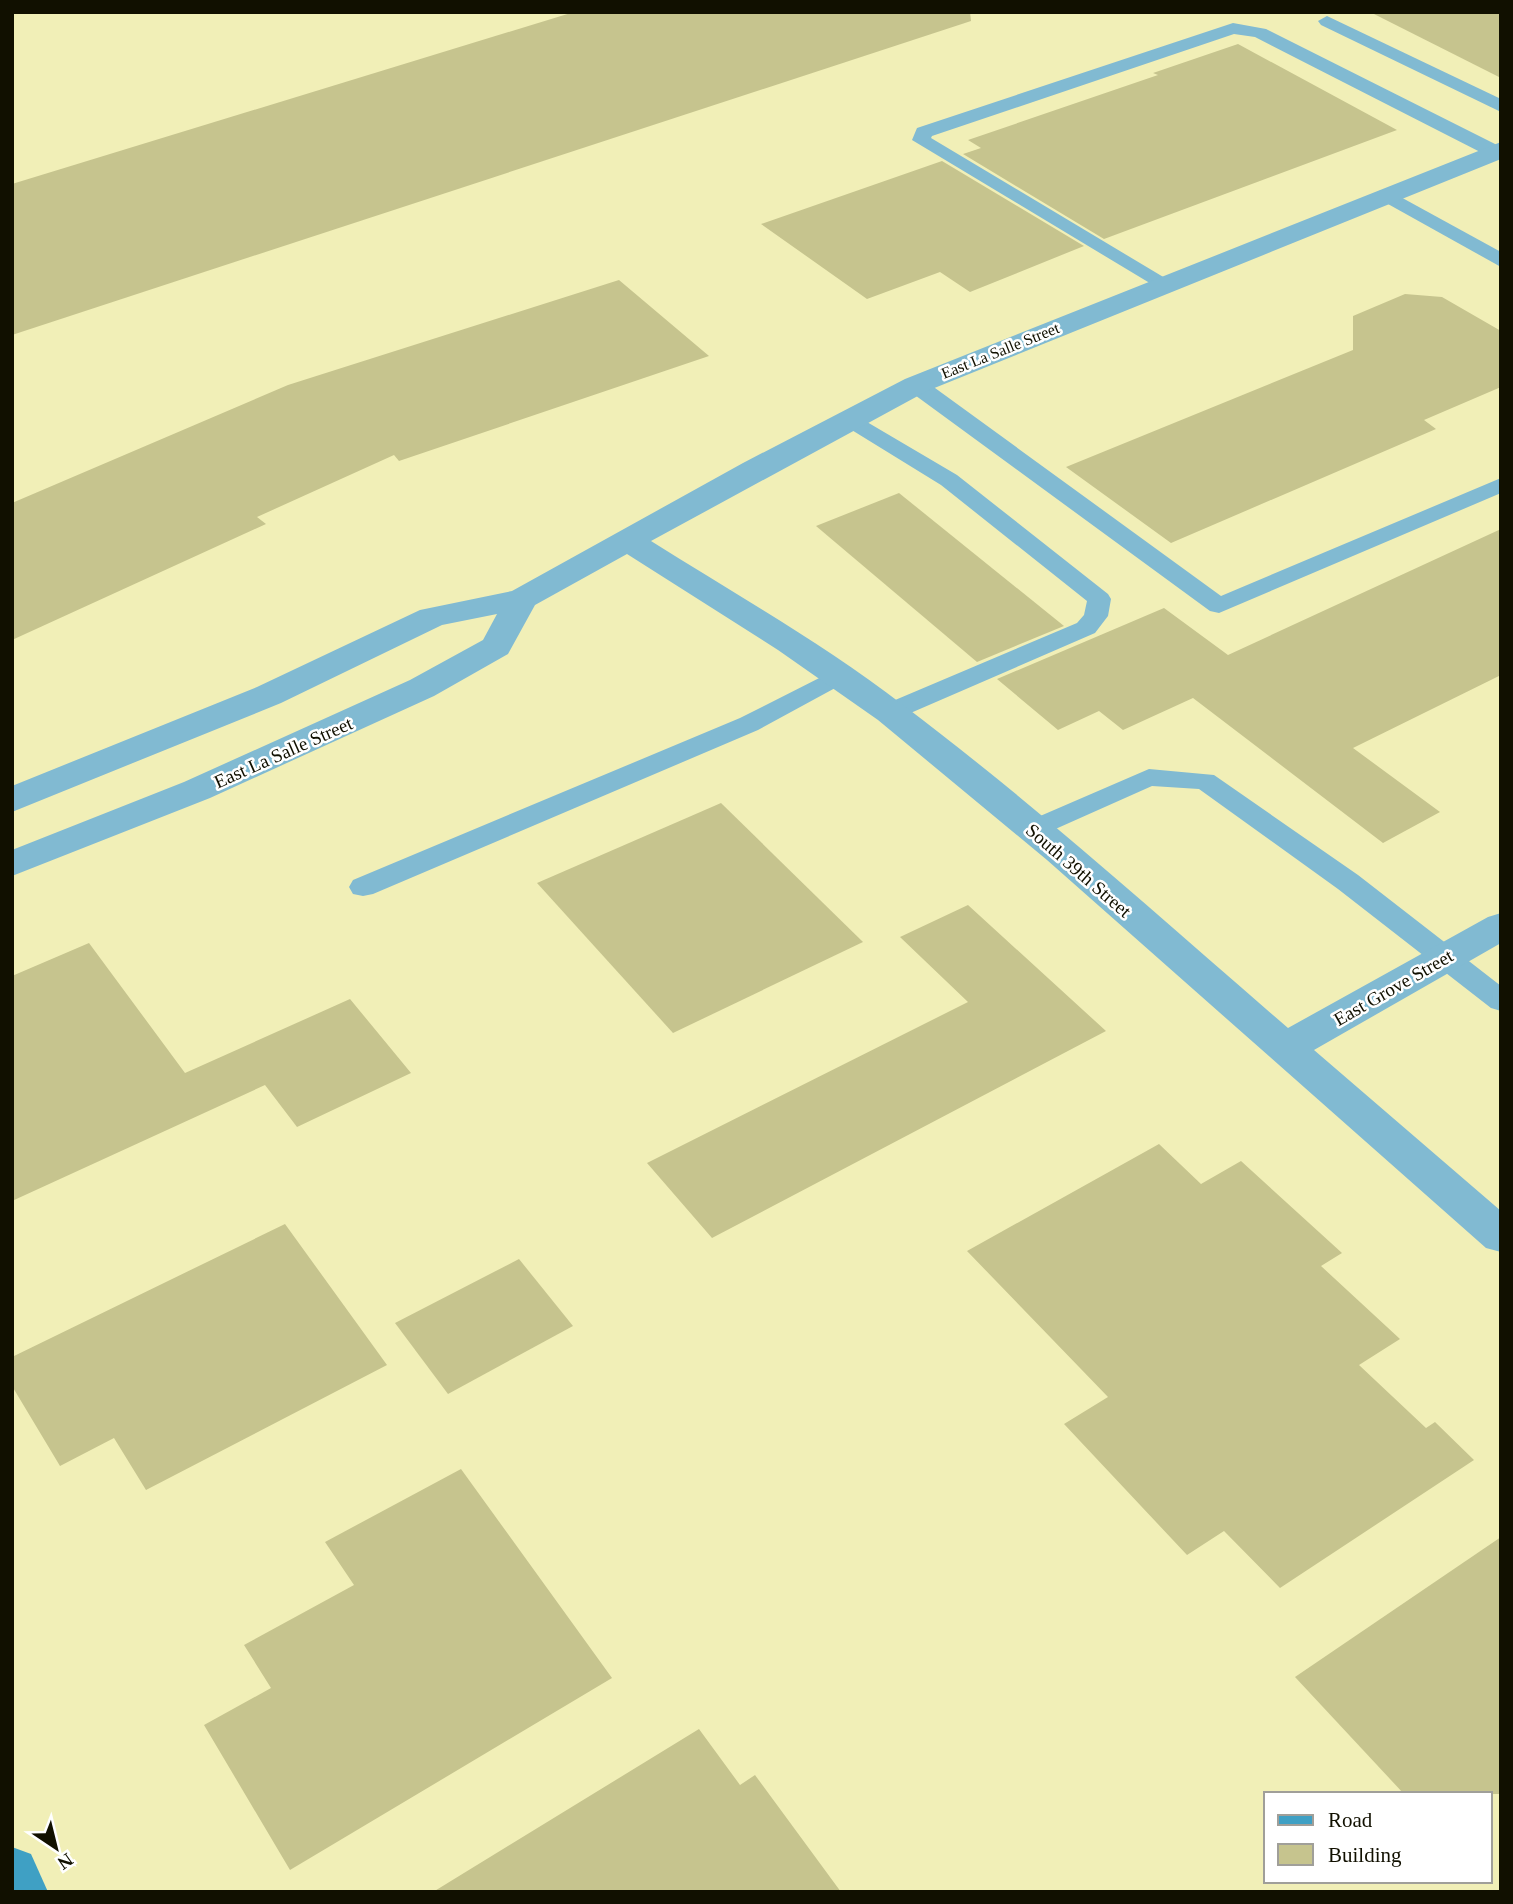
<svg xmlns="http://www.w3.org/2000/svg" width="1513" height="1904" font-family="Georgia,serif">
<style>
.building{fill:#c6c48e}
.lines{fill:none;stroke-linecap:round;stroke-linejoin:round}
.service{fill:#81bad2;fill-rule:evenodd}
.minor{fill:#81bad2;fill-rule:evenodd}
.secondary{fill:#3fa0c4;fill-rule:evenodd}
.labels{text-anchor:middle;stroke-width:5;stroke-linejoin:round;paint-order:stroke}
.far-street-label{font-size:16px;fill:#111000;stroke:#fff}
.street-label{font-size:19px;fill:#111000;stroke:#fff}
</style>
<rect width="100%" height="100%" fill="#f1efb7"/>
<g class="building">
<path d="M574 12H970L971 21 12 335V184Z"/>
<path d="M1370 12H1501V78Z"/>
<path d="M1238 44 1397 130 1104 239 963 154 981 148 968 140 1158 75 1153 73Z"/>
<path d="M942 161 1084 246 970 292 940 272 867 299 761 224Z"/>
<path d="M619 280 709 356 399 461 394 455 257 517 266 524 12 640V503L288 385Z"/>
<path d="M1405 294 1442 297 1501 331V387L1424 420 1436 429 1171 543 1066 467 1353 350V316Z"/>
<path d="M899 493 1064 626 977 662 816 526Z"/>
<path d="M1501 529V675L1353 748 1440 812 1383 843 1193 698 1123 730 1099 711 1058 730 997 679 1164 608 1228 655Z"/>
<path d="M721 803 863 942 673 1033 537 883Z"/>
<path d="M968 905 1106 1031 712 1238 647 1163 968 1002 900 937Z"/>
<path d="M89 943 185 1073 350 999 411 1073 297 1127 265 1085 12 1201V976Z"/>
<path d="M1159 1144 1201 1184 1241 1161 1342 1253 1321 1266 1400 1339 1359 1365 1426 1428 1435 1422 1474 1460 1280 1588 1224 1531 1187 1555 1064 1424 1108 1397 967 1251Z"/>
<path d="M285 1224 387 1365 146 1490 114 1438 60 1466 12 1386V1357Z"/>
<path d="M519 1259 573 1326 448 1394 395 1323Z"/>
<path d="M461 1469 612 1678 290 1870 204 1725 271 1688 244 1645 354 1585 325 1542Z"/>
<path d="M1501 1537V1794H1404L1295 1677Z"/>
<path d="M699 1729 740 1785 755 1775 841 1892H433Z"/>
</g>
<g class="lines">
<g class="service">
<path d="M1327 16 1501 99V112L1321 25 1318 21Z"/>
<path d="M1233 23 1266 29 1501 147V156H1488L1255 37 1234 34 932 136 931 138 1170 281 1173 285 1170 289 1163 291 912 140 917 128Z"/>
<path d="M1386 189 1501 252V267L1379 199 1376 195 1379 191Z"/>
<path d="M916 378 924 380 1221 596 1501 478V493L1219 613 1210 611 908 390 905 385Z"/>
<path d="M850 412 957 475 1108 594 1111 599 1108 616 1095 633 899 718H881L877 712 881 706 1077 623 1084 615 1087 601 941 485 842 424 839 419Z"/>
<path d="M839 668 848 671 851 676 848 681 758 730 373 894 363 896 353 894 349 887 353 880 740 718Z"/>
<path d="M1149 769 1214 775 1358 875 1501 986V1011L1491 1008 1338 889 1199 789 1152 786 1042 835 1033 838 1024 835 1020 829 1024 823Z"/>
</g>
<path class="minor" d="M1501 142V159L927 391 651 541C735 594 824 644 903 705 1037 806 1162 919 1288 1028L1488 917 1501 913V943L1314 1050 1501 1211V1252L1486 1248 1047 860 878 720 778 650 627 554 535 605 508 654 434 696 210 798 12 876V850L184 782 410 680 483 640 497 614 442 625 281 703 12 812V786L257 687 420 610 512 591 743 463 905 379Z"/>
<path class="secondary" d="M12 1847 31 1854 48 1892H12Z"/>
</g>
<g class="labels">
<g class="far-street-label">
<text transform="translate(1000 350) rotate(-22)" y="6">East La Salle Street</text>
</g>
<g class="street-label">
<text transform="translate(283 752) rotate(-24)" y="7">East La Salle Street</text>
<text transform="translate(1079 870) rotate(41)" y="7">South 39th Street</text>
<text transform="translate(1393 987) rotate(-30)" y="7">East Grove Street</text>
</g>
</g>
<rect width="1513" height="1904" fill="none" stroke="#111000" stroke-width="28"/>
<rect x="1264" y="1792" width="228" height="91" fill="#ffffff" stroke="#a09f99" stroke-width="2"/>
<rect x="1278" y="1815" width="35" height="10" fill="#3fa0c4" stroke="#a09f99" stroke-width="2"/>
<text x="1328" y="1827" font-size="21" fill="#111000">Road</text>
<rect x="1278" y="1844" width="35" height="21" fill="#c6c48e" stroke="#a09f99" stroke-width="2"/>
<text x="1328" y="1862" font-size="21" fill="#111000">Building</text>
<g transform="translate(56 1848) rotate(145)" stroke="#ffffff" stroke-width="5" paint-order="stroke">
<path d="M0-5L12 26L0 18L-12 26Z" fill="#111000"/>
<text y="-10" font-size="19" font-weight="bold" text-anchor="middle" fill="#111000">N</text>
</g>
</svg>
